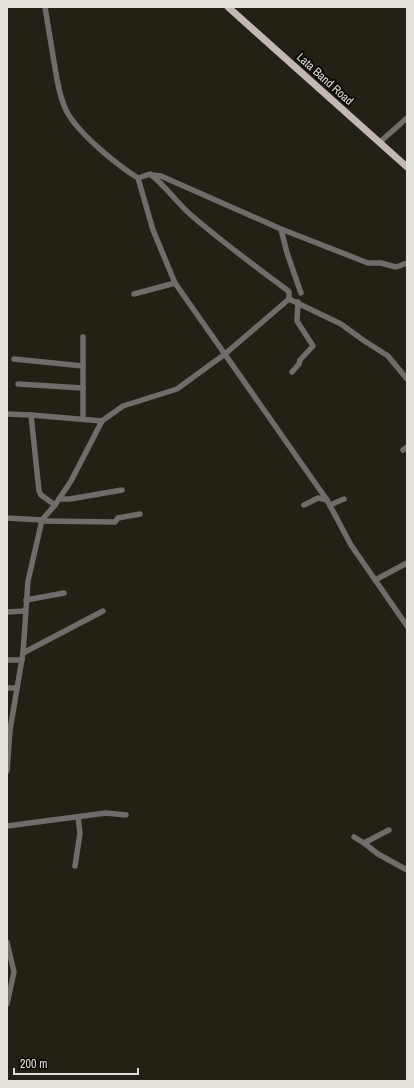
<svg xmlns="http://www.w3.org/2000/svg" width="414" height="1088" font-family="'Archivo Narrow',sans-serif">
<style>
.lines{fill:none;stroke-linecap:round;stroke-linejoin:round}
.minor{stroke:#716b6a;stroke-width:5.5}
.major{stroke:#c4b8b5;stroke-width:7}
.labels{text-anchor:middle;stroke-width:4;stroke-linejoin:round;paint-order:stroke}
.street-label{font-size:12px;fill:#e4e1db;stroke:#0b0906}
</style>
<rect width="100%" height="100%" fill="#232016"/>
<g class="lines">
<g class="minor">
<path d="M45 7C48 25 51 43 54 62 57 78 59 97 67 112 79 134 117 165 138 178L153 230 175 283 327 500 351 545 407 626"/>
<path d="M380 142 407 118"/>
<path d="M152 175 161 176 281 229 368 263H381L396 267 407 263"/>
<path d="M138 178 150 174C166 186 176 202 191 215 222 242 255 266 287 290L289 292V299L341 324 363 340 388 356 407 379"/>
<path d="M281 229 287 253 301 293"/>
<path d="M134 294 175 283"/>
<path d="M83 337V419"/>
<path d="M14 359 83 366"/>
<path d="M292 372 299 364 300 360 313 346 297 321 298 302"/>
<path d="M18 384 83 388"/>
<path d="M7 414 31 415 102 421"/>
<path d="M31 415 39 491 41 495 55 505"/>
<path d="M403 450 407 447"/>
<path d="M59 499H70L122 490"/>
<path d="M304 505 318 498 327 500"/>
<path d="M330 505 344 499"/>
<path d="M7 518 42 520"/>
<path d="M42 521 115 522 118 518 140 514"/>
<path d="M375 580 407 563"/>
<path d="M26 600 64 593"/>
<path d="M7 612 25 611"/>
<path d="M23 653 103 611"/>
<path d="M7 660H22"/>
<path d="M7 688H17"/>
<path d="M7 771 10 730 23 653 28 581 42 520 55 505 71 481 102 421 123 406 177 389 225 354 289 299"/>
<path d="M7 826 106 813 126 815"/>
<path d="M354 837 364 843 378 854 407 870"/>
<path d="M364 843 389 830"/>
<path d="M75 866 80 833 78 817"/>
<path d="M7 942 14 972 7 1004"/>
</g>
<path class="major" d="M228 7 407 167"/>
</g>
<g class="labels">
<g class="street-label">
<text transform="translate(325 79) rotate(42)" y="4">Lata Band Road</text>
</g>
</g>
<rect width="414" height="1088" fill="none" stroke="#e4e1db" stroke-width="16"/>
<path d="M14 1068v6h124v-6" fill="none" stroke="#e4e1db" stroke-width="2"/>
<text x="20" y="1068" font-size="12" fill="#e4e1db" stroke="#0b0906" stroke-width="3" paint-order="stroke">200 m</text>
</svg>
